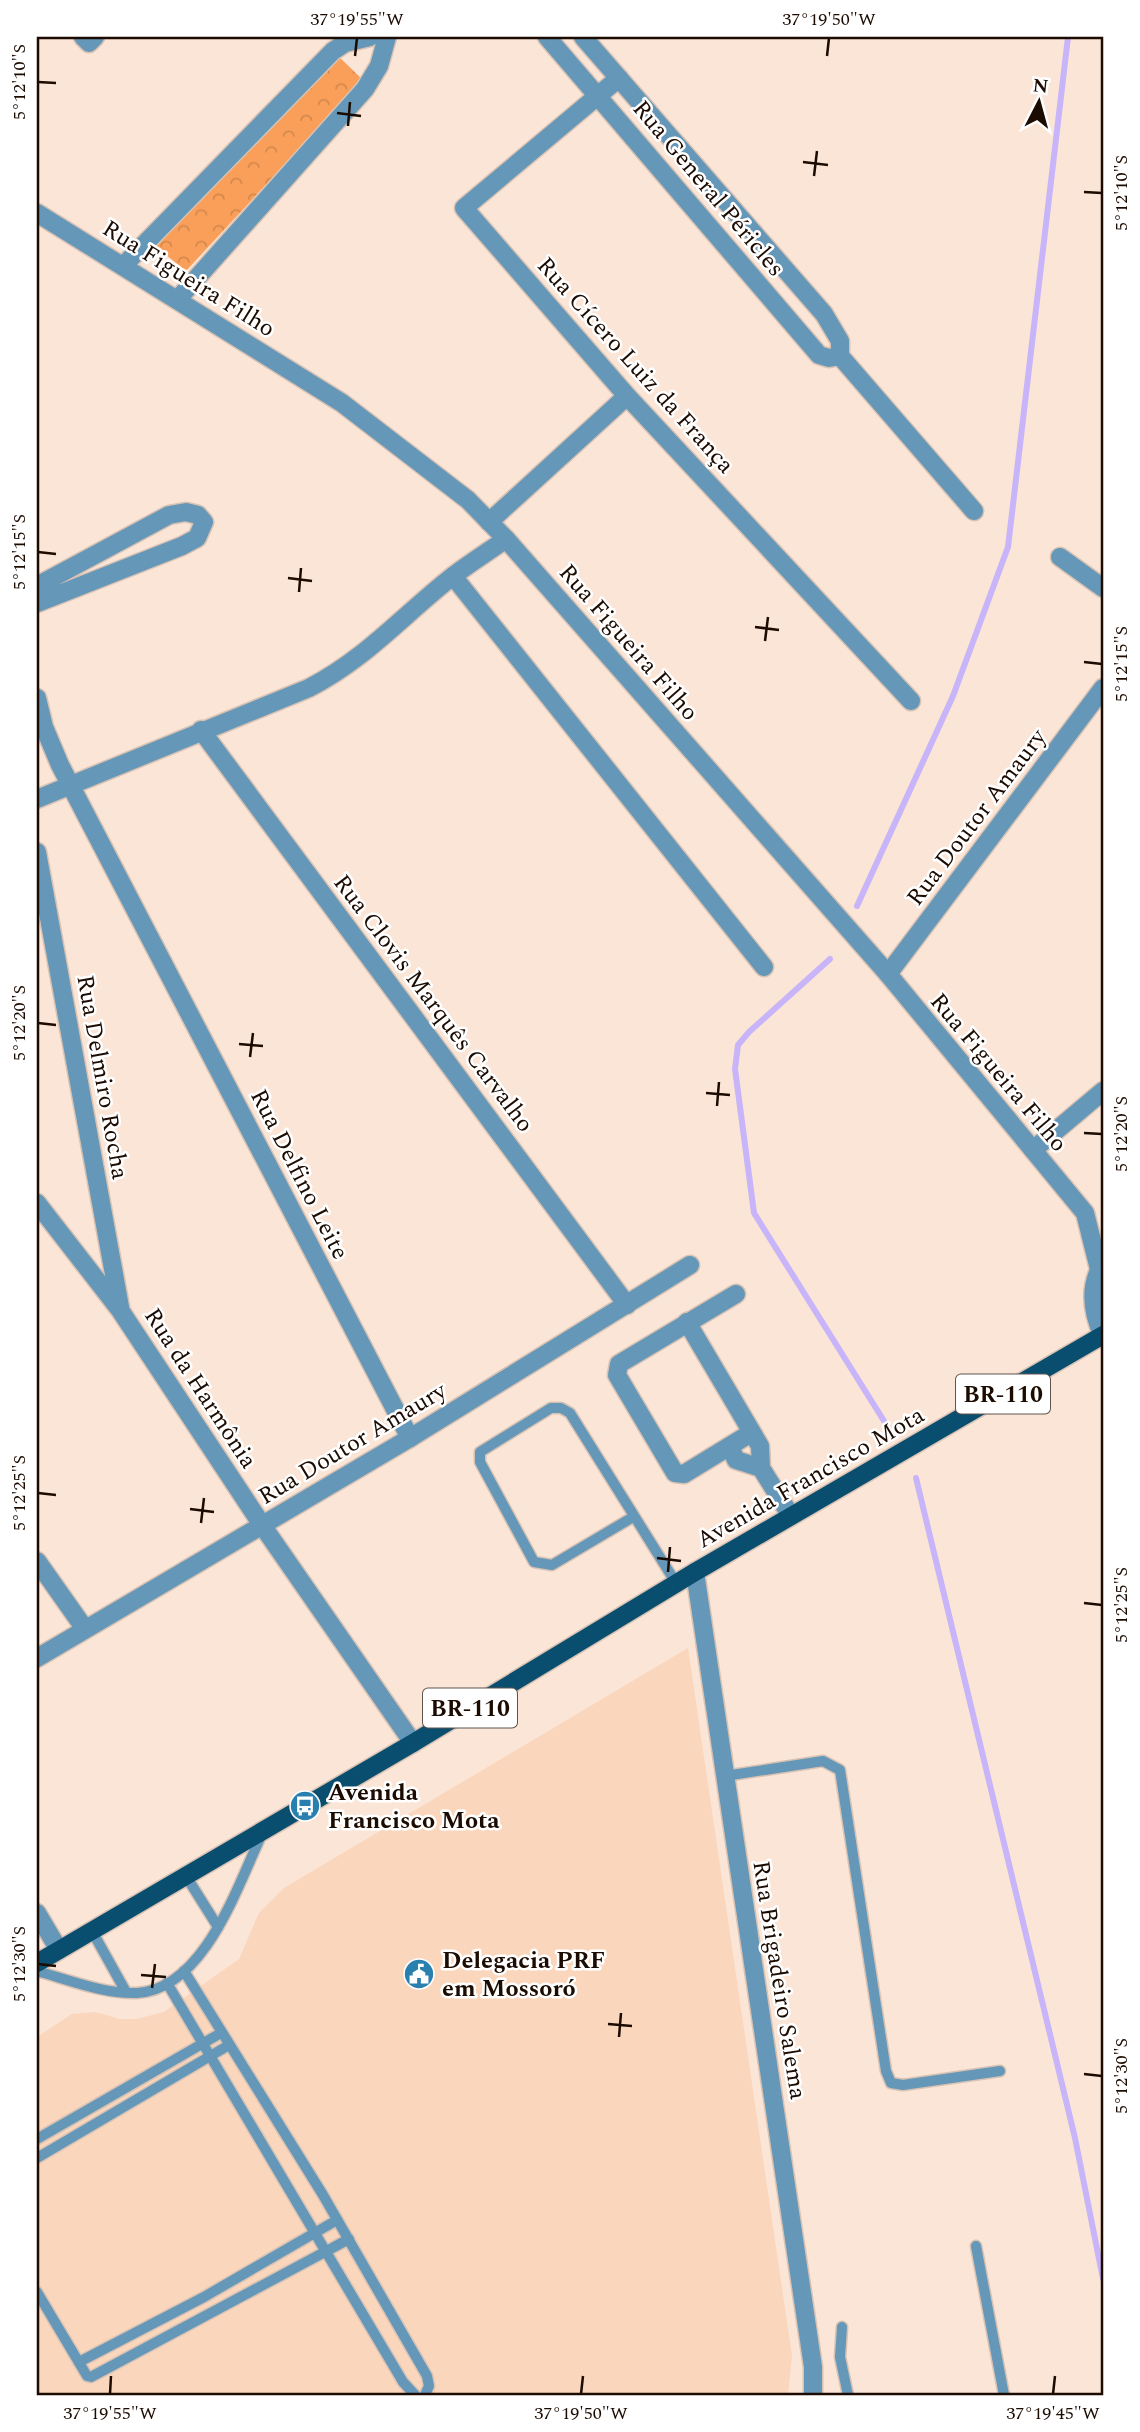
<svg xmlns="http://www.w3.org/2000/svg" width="1140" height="2432" font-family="Spectral,serif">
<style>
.built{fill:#fad6bc}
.park{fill:url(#park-crowns)}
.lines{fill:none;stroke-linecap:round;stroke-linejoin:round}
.stream{stroke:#c8b4f9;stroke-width:6}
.service-casing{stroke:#d7c2b4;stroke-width:13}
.minor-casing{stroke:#d7c2b4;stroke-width:21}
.primary-casing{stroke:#d7c2b4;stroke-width:21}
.service{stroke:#6497b8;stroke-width:10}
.minor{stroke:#6497b8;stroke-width:18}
.primary{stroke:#0a4e6f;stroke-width:18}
.ticks{fill:none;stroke:#1c0b01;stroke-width:2.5}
.labels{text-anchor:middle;stroke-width:5;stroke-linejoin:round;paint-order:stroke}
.shield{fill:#fff;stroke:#60544d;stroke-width:2}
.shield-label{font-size:23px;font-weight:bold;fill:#1c0b01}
.street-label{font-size:24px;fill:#1c0b01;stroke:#fff}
.poi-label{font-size:24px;font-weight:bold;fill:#1c0b01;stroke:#fff;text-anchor:start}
.neatline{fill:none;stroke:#1c0b01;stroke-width:2.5}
.ticks-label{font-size:18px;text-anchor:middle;fill:#1c0b01}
</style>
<defs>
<pattern id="park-crowns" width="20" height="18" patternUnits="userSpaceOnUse" patternTransform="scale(1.75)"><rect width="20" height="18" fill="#f99f59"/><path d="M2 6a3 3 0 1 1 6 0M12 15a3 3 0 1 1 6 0" fill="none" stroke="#d5884c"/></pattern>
</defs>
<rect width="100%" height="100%" fill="#fbe5d6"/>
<path class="built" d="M688 1648 792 2356 788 2395H37V2037L72 2014 95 2012 120 2019H137L164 2012 239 1959 259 1913 284 1888Z"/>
<path class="park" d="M333 51 363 80 186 271 155 246Z"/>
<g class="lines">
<g class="stream">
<path d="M857 906 953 696 1008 547 1068 37"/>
<path d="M830 959 749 1032 738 1045 735 1069 754 1213 889 1429"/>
<path d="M916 1478 1075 2138 1103 2279"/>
</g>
<g class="service-casing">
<g id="service">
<path d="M633 1517 552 1565 534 1562 480 1462V1452L551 1408H561L570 1413 676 1583"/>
<path d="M725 1776 823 1761 840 1770 886 2071 891 2083 903 2085 1000 2071"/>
<path d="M186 1876 218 1927"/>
<path d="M92 1931 126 1992"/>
<path d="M37 1971C69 1980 104 1994 137 1993 205 1989 238 1884 262 1834"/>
<path d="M184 1971 323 2195 427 2376 429 2386 425 2395"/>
<path d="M167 1983 403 2382 415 2395"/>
<path d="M37 2139 221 2033"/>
<path d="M37 2158 229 2045"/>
<path d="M976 2246 1004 2395"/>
<path d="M37 2292 87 2376 91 2377 349 2239"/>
<path d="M842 2327 840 2357 848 2395"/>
<path d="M79 2362 204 2297 337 2220"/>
</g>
</g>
<g class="minor-casing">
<g id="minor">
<path d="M83 37 89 43 95 37"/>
<path d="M547 37 819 355 829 358 840 356"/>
<path d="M583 37 824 314 840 341V356L974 511"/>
<path d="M619 78 464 208 627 396 911 701"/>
<path d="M37 213 342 403 468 500 506 539 888 974 1085 1213 1099 1269"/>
<path d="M124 265 333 51 345 43 370 37"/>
<path d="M178 299 365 89 379 66 387 37"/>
<path d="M489 522 627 396"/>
<path d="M1060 557 1103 588"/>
<path d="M453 576 764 967"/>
<path d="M37 586 169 515 186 512 198 515 204 522 197 538 182 546 37 603"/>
<path d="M37 698 44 727 60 765 410 1438"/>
<path d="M201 730 627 1305"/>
<path d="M37 799 309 688C367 658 403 615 453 576 470 563 489 551 506 539"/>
<path d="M37 852 120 1307"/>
<path d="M888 974 1103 688"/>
<path d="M1033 1150 1103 1091"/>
<path d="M37 1203 120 1310 262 1525 413 1743"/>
<path d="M1103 1263C1088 1287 1092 1312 1103 1336"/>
<path d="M736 1294 619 1364 617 1375 675 1473 684 1474 751 1433"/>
<path d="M687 1322 760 1446 761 1468 791 1516"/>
<path d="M730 1447 736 1460 761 1468"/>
<path d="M37 1561 85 1629"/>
<path d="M695 1572 813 2367V2395"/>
<path d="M37 1658 410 1438 690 1265"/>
<path d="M37 1913 59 1950"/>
</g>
</g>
<g class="primary-casing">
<path id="primary" d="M37 1963 413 1743 695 1572 1103 1335"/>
</g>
<use href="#service" class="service"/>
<use href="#minor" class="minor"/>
<use href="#primary" class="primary"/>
</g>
<path class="ticks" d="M355 56 357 38M827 56 829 38M38 82 56 83M337 113 361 116M348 126 350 102M803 162 828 165M814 176 817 151M1084 192 1102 193M38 552 56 554M288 578 312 581M299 592 301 568M755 627 779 630M765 641 768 617M1084 662 1102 664M38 1023 56 1025M239 1044 263 1046M250 1057 253 1033M706 1093 730 1095M717 1106 719 1082M1084 1133 1102 1134M38 1493 56 1495M190 1509 214 1512M201 1523 204 1498M657 1558 681 1561M668 1572 670 1547M1084 1603 1102 1605M38 1964 56 1966M141 1975 166 1977M152 1988 155 1964M608 2024 632 2026M619 2037 621 2013M1084 2074 1102 2076M110 2394 111 2376M581 2394 583 2376M1053 2394 1055 2376"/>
<defs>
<g id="bus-disc" transform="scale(1.575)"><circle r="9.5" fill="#2980af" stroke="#fff"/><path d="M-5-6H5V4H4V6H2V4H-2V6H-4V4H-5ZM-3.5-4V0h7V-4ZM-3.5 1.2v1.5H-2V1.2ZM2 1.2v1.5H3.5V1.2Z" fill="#fff"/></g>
<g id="civic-disc" transform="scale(1.575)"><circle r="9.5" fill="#2980af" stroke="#fff"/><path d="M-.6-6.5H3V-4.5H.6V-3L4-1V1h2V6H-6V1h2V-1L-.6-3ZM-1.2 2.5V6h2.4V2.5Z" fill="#fff"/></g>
</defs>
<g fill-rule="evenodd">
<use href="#bus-disc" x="305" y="1806"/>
<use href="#civic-disc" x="419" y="1974"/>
</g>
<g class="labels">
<g class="shield">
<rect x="956" y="1374.5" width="94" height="39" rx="5"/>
<rect x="423" y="1688.5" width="94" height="39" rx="5"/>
</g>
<g class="shield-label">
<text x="1003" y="1402">BR-110</text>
<text x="470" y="1716">BR-110</text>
</g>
<g class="street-label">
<text transform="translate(709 188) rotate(50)" y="8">Rua General Péricles</text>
<text transform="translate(189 278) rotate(32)" y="8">Rua Figueira Filho</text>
<text transform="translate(636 365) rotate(48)" y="8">Rua Cícero Luiz da França</text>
<text transform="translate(629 642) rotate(49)" y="8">Rua Figueira Filho</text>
<text transform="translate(976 817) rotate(-53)" y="8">Rua Doutor Amaury</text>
<text transform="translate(434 1003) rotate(53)" y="8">Rua Clovis Marquês Carvalho</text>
<text transform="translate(999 1072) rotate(50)" y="8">Rua Figueira Filho</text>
<text transform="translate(103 1077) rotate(80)" y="8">Rua Delmiro Rocha</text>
<text transform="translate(300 1174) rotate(63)" y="8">Rua Delfino Leite</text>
<text transform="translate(201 1388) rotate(57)" y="8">Rua da Harmônia</text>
<text transform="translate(352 1443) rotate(-31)" y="8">Rua Doutor Amaury</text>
<text transform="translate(810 1477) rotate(-30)" y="8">Avenida Francisco Mota</text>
<text transform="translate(780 1980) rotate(81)" y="8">Rua Brigadeiro Salema</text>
</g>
<g class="poi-label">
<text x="328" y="1800">Avenida<tspan x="328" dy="28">Francisco Mota</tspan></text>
<text x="442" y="1968">Delegacia PRF<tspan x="442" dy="28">em Mossoró</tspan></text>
</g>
</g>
<rect width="1140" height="2432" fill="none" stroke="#ffffff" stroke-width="77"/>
<g transform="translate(1039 102) rotate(6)" stroke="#ffffff" stroke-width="5" paint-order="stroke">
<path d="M0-5L12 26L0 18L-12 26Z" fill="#1c0b01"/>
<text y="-10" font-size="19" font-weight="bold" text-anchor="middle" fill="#1c0b01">N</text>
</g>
<rect x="38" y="38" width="1064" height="2356" class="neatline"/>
<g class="ticks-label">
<text x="357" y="25">37°19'55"W</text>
<text x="829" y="25">37°19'50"W</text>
<text transform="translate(19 82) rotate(-90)" y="6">5°12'10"S</text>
<text transform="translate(1121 193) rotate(-90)" y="6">5°12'10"S</text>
<text transform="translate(19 552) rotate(-90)" y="6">5°12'15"S</text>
<text transform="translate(1121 664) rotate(-90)" y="6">5°12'15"S</text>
<text transform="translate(19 1023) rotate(-90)" y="6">5°12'20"S</text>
<text transform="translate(1121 1134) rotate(-90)" y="6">5°12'20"S</text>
<text transform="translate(19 1493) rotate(-90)" y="6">5°12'25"S</text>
<text transform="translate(1121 1605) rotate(-90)" y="6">5°12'25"S</text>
<text transform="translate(19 1964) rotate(-90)" y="6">5°12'30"S</text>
<text transform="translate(1121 2076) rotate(-90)" y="6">5°12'30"S</text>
<text x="110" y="2419">37°19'55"W</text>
<text x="581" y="2419">37°19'50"W</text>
<text x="1053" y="2419">37°19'45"W</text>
</g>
</svg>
